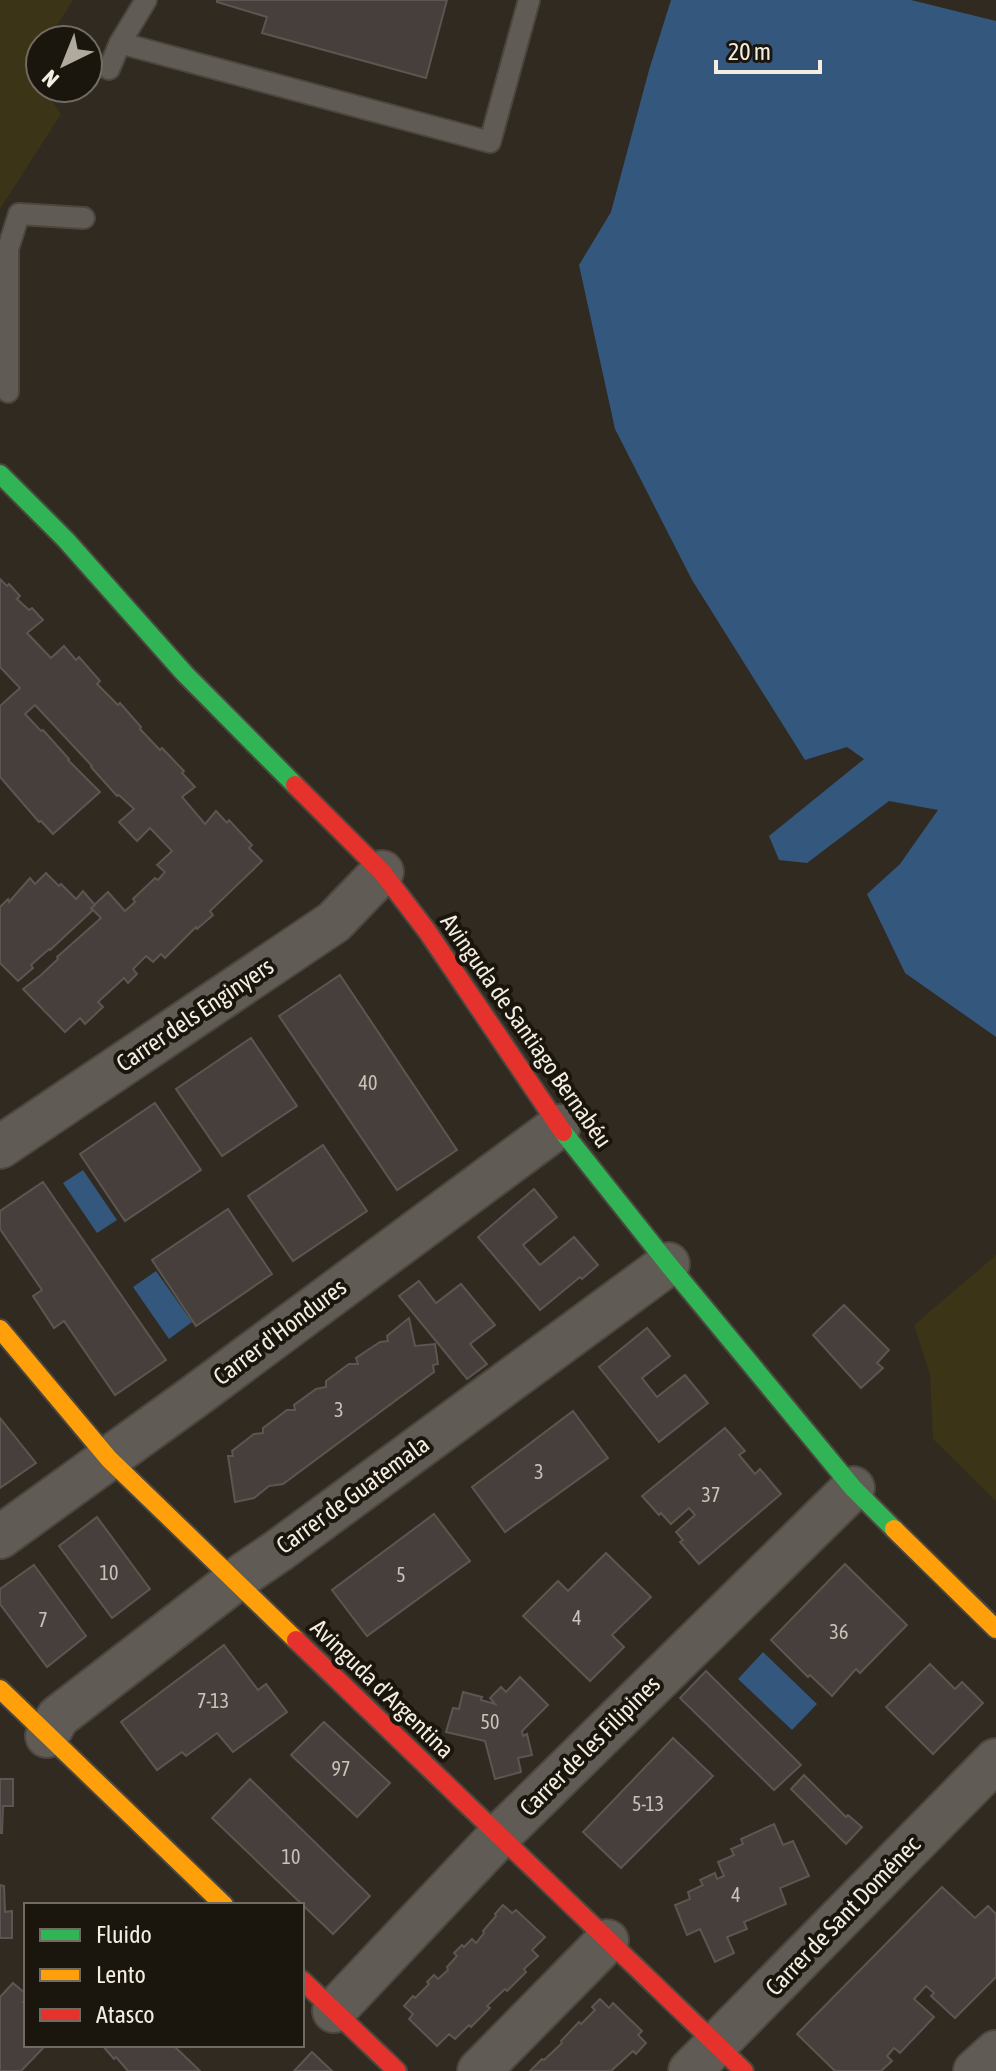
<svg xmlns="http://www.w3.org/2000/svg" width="996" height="2071" font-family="'Asap Condensed',sans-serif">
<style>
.sand{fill:#3b3416}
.water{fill:#33577d}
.building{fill:#463f3c;stroke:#5d5552;stroke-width:2}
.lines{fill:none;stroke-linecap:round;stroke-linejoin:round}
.lane-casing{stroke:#4c473e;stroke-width:24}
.street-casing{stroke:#4c473e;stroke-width:46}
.fast-casing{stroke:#4c473e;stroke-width:22}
.slow-casing{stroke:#4c473e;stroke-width:22}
.jam-casing{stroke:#4c473e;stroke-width:22}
.lane{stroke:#605b54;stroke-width:20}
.street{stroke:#605b54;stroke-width:42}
.fast{stroke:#30b455;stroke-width:18}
.slow{stroke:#ff9f0a;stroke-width:18}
.jam{stroke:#e5322d;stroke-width:18}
.labels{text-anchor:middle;stroke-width:8;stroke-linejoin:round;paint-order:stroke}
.number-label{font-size:20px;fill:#c8c2b8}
.street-label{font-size:24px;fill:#f4ede2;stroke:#1a150d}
</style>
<rect width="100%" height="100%" fill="#302a20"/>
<g class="sand">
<path d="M0 0H73L48 40H40C40 55 37 74 40 88H43L61 114 0 209Z"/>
<path d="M996 1255V1501L933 1439 930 1375 914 1325Z"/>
</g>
<g class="water">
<path d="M671 0H911L996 21V1037L905 973 867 894 900 864 938 810 889 801 807 863 779 860 769 836 864 759 847 747 805 760 692 580 615 429 579 265 611 212 649 70Z"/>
<path d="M83 1170 117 1220 97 1233 63 1183Z"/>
<path d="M156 1271 192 1322 169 1339 133 1287Z"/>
<path d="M763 1652 817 1704 792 1730 738 1679Z"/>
</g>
<g class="building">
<path d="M217 0H447L426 78 262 33 267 17 217 2Z"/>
<path d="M0 579 7 586 9 584 20 596 17 599 29 610 32 608 43 620 27 633 51 658 64 646 76 660 79 657 100 681 97 684 118 705 120 703 141 727 140 729 160 750 162 748 184 771 182 773 195 787 182 797 205 824 216 811 227 823 229 820 252 845 249 848 262 861 210 911 213 915 197 929 196 927 165 958 161 954 153 962 146 956 133 969 137 974 128 983 124 978 98 1002 103 1007 85 1024 80 1018 65 1032 23 989 41 975 58 959 57 957 101 918 91 908 108 892 125 911 135 902 133 899 155 878 158 880 165 872 157 865 172 851 150 828 137 841 119 822 134 809 119 795 117 796 91 767 92 766 35 705 25 714 41 731 43 730 69 759 68 760 100 792 53 834 41 821 39 822 0 777V706L20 688 0 667Z"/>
<path d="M46 873 59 886 61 884 76 899 83 891 95 905 91 908 93 910 50 950 49 949 31 965 33 968 18 981 0 963V907L8 899 9 902 30 878 35 884Z"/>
<path d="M340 975 457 1150 397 1190 279 1016Z"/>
<path d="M251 1038 297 1106 222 1156 176 1089Z"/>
<path d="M155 1103 201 1170 125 1221 80 1154Z"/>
<path d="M323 1145 367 1211 293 1261 248 1196Z"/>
<path d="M43 1182 166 1360 115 1395 64 1321 54 1328 33 1296 42 1290 0 1229V1211Z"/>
<path d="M534 1189 557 1217 523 1245 540 1265 574 1237 598 1265 582 1279 580 1277 540 1310 478 1237Z"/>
<path d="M228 1209 272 1274 196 1326 152 1260Z"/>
<path d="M419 1281 436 1303 461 1284 495 1325 470 1344 487 1364 467 1379 399 1296Z"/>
<path d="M844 1305 889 1350 877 1363 883 1368 861 1388 813 1335Z"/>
<path d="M409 1318 415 1346 435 1344 438 1364 433 1365 434 1372 283 1484 269 1486 254 1498 235 1502 228 1456H233L232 1451 254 1434 263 1433V1428L287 1410H295L294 1405 316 1389 326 1387V1381L349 1364H358L356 1358 380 1342 388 1341 387 1336Z"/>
<path d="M647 1328 670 1356 642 1378 657 1397 685 1375 708 1403 659 1442 599 1367Z"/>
<path d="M573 1411 608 1458 505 1532 472 1487Z"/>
<path d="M0 1418 36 1463 0 1488Z"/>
<path d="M725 1428 745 1451 739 1455 755 1474 760 1469 781 1494 699 1564 680 1542 683 1540 676 1532 695 1515 689 1508 671 1524 661 1513 659 1515 642 1496Z"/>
<path d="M434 1514 470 1561 367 1636 332 1590Z"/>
<path d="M97 1517 150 1589 112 1618 59 1546Z"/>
<path d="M606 1553 651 1597 612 1635 624 1647 590 1681 523 1616 558 1581 568 1591Z"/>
<path d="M845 1564 907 1625 860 1673 856 1669 832 1696 810 1675 808 1677 771 1640Z"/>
<path d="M34 1565 86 1636 47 1667 0 1604V1589Z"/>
<path d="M224 1645 258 1690 266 1684 287 1712 233 1752 217 1733 186 1756 182 1752 157 1770 121 1722Z"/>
<path d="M930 1664 955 1689 962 1682 983 1703 933 1754 886 1707Z"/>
<path d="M706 1671 801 1765 774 1790 680 1698Z"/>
<path d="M520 1677 548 1705 522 1731 523 1736 527 1734 532 1755 518 1758 521 1772 495 1779 485 1741 446 1732 453 1708 459 1709 463 1692 482 1697 481 1700 495 1704 490 1698 501 1687 506 1692Z"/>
<path d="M324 1722 390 1783 357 1817 291 1755Z"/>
<path d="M673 1738 713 1776 621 1868 583 1832Z"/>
<path d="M804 1775 846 1817 848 1815 862 1827 846 1844 791 1789Z"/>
<path d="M0 1779H13V1806H3L2 1833H0Z"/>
<path d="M250 1779 370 1896 333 1934 212 1818Z"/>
<path d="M774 1824 783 1845 793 1841 809 1876 780 1888 786 1904 744 1922 747 1929 727 1937 734 1953 715 1962 700 1929 687 1935 675 1905 690 1899 688 1892 703 1885 700 1880 715 1873 717 1879 724 1876 718 1862 734 1855 731 1849 743 1844 741 1839Z"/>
<path d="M0 1885 4 1886 5 1912 12 1911V1938H0Z"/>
<path d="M942 1887 975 1918 988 1906 996 1914V1977L955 2018 931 1996 934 1993 926 1986 914 1999 934 2017 900 2053 894 2048 887 2056 892 2061 881 2071H835L797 2034Z"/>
<path d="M503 1905 512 1913 516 1910 545 1937 532 1950 538 1956 524 1969 526 1972 507 1991 505 1989 487 2006 490 2008 471 2027 469 2025 455 2039 449 2034 437 2046 409 2019 413 2014 404 2006 413 1996 415 1998 429 1984 427 1982 434 1975 438 1979 448 1970 447 1967 457 1956 454 1953 462 1945 464 1947 472 1939 476 1943 484 1933 483 1931 496 1916 495 1914Z"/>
<path d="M13 1983 26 1994V1999L23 2002 26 2004V2045H46L21 2071H0V1997Z"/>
<path d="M600 1999 609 2008 613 2003 642 2031 638 2035 646 2043 636 2054 633 2051 611 2071H530L542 2059 544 2060 562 2043 561 2041 579 2022 581 2024 595 2010 592 2007Z"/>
<path d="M102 2045H173L200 2071H128L116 2057 114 2059Z"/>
<path d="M312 2052 332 2071H294Z"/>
</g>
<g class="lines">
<g class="lane-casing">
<g id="lane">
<path d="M120 43 490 142 529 0"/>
<path d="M109 69 120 43 146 0"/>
<path d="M8 392V249L19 214 84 218"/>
</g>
</g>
<g class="street-casing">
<g id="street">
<path d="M0 1147 334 922 382 872"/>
<path d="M0 1537 195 1396 559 1126"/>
<path d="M47 1736 58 1717 234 1581 278 1551 668 1264"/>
<path d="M334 2011 500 1835 853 1488"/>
<path d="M479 2071 607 1941"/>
<path d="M690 2071 996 1760"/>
<path d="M975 2071 996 2052"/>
</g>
</g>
<g class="fast-casing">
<g id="fast">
<path d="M0 474 66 540 185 674 295 785"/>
<path d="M563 1132 668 1264 853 1488 894 1529"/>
</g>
</g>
<g class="slow-casing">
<g id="slow">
<path d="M0 1329 109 1459 296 1640"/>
<path d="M894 1529 996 1629"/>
<path d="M0 1689 224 1905"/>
</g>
</g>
<g class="jam-casing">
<g id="jam">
<path d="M295 785 382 872 427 931 563 1132"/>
<path d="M296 1640 744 2071"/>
<path d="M302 1980 397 2071"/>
</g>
</g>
<use href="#lane" class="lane"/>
<use href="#street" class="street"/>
<use href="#fast" class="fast"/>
<use href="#slow" class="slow"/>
<use href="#jam" class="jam"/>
</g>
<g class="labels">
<g class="number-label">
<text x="368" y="1090">40</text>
<text x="339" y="1417">3</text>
<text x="539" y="1479">3</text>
<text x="711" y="1502">37</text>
<text x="109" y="1580">10</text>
<text x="401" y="1582">5</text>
<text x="577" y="1625">4</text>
<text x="43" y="1627">7</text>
<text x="839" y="1639">36</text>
<text x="213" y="1708">7-13</text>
<text x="490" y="1729">50</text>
<text x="341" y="1776">97</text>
<text x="648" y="1811">5-13</text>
<text x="291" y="1864">10</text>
<text x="736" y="1902">4</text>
</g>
<g class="street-label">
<text transform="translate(195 1015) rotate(-34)" y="8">Carrer dels Enginyers</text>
<text transform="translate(526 1031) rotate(55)" y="8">Avinguda de Santiago Bernabéu</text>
<text transform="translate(280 1332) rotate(-37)" y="8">Carrer d'Hondures</text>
<text transform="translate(353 1495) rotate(-36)" y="8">Carrer de Guatemala</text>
<text transform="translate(382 1689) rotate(44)" y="8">Avinguda d'Argentina</text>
<text transform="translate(590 1746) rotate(-45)" y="8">Carrer de les Filipines</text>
<text transform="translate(843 1916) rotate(-46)" y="8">Carrer de Sant Doménec</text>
</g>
</g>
<rect x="24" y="1903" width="280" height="144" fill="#1a150d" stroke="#716b62" stroke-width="2"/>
<rect x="40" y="1929" width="40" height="12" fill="#30b455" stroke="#716b62" stroke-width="2"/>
<text x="96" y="1943" font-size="24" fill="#f4ede2">Fluido</text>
<rect x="40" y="1969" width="40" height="12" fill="#ff9f0a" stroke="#716b62" stroke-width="2"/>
<text x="96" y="1983" font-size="24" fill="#f4ede2">Lento</text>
<rect x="40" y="2009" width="40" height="12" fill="#e5322d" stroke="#716b62" stroke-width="2"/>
<text x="96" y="2023" font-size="24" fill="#f4ede2">Atasco</text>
<g transform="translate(64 64) rotate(223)"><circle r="38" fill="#1a150d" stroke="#716b62" stroke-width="2"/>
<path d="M0-6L14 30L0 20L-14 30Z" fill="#afa99e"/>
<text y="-12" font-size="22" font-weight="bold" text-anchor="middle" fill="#f4ede2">N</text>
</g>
<path d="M716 60v12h104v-12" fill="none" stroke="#f4ede2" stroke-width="4"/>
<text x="728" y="60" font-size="24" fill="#f4ede2" stroke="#1a150d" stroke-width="6" paint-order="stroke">20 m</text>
</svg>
